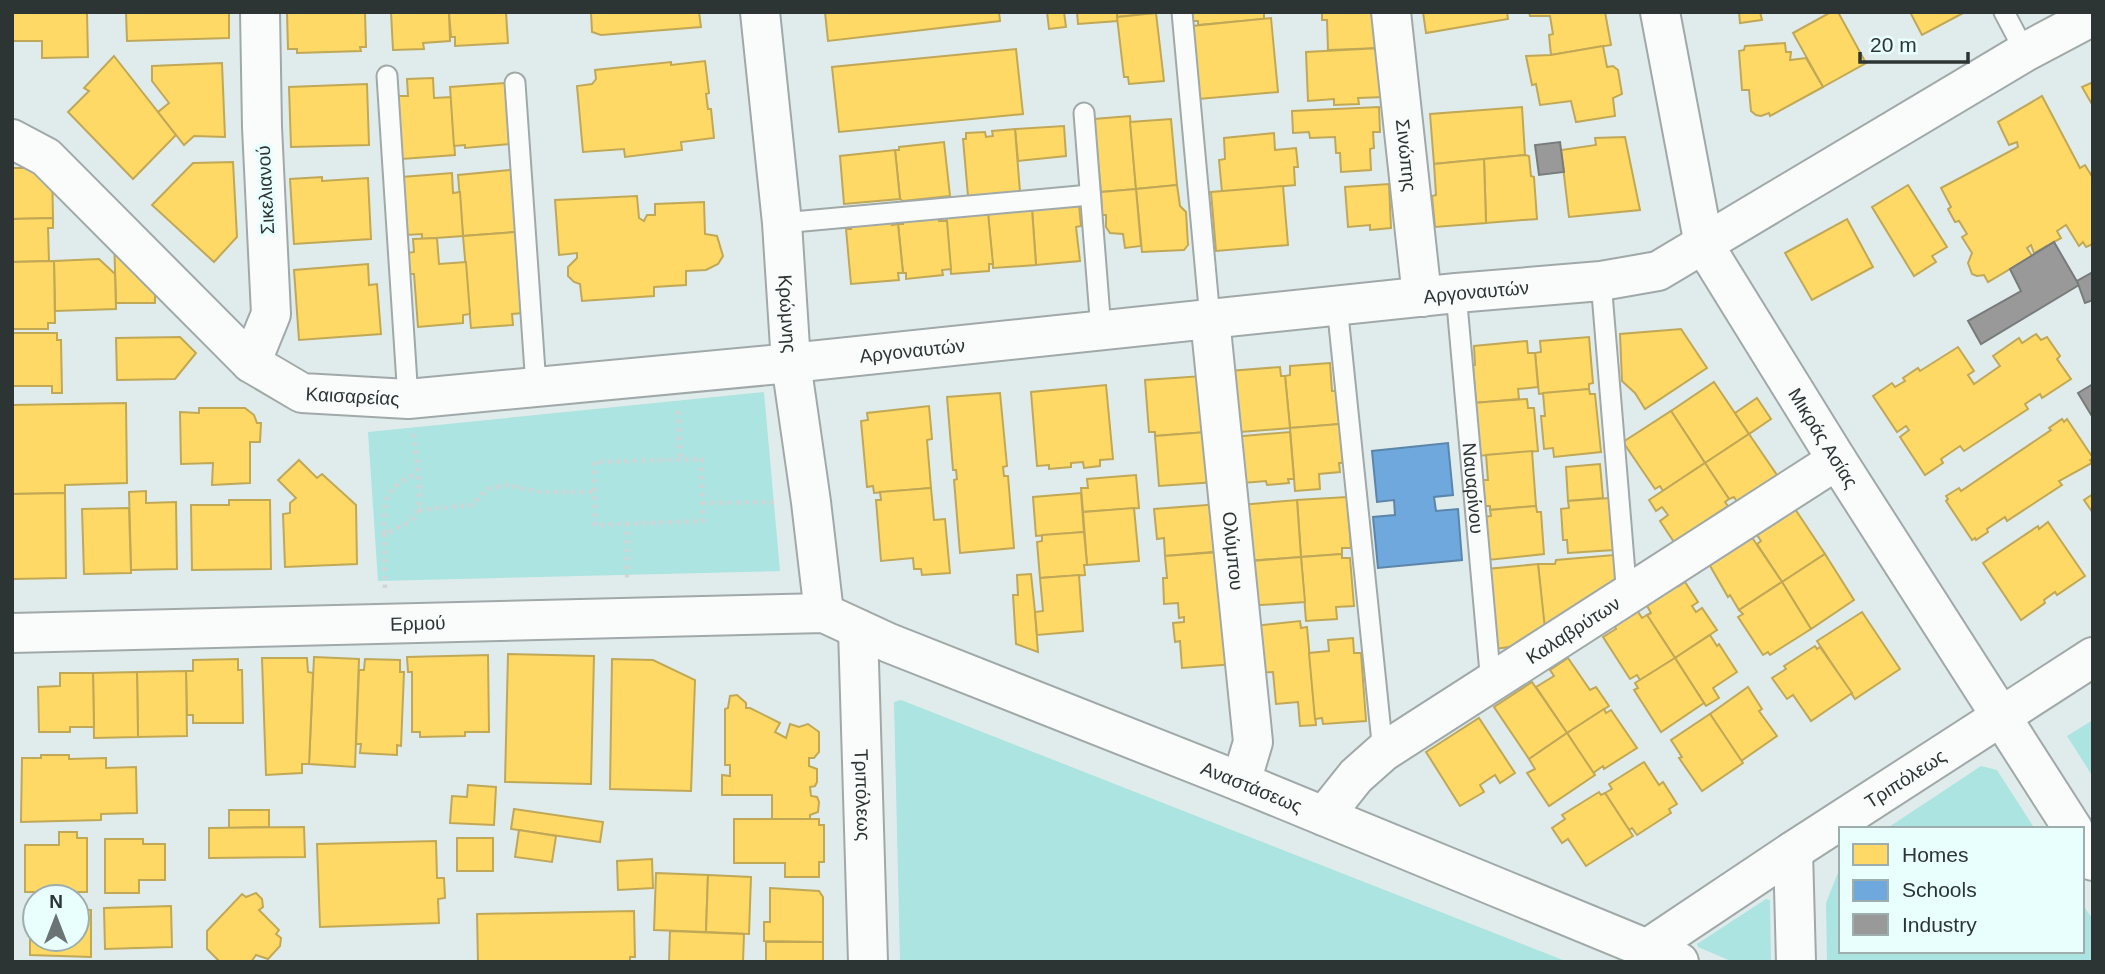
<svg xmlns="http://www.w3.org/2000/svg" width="2105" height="974" font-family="Arial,sans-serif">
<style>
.green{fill:#abe4e1}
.homes{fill:#ffd966;stroke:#c0a857;stroke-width:2}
.schools{fill:#6fa8dc;stroke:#5b85aa;stroke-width:2}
.industry{fill:#999;stroke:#787b7b;stroke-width:2}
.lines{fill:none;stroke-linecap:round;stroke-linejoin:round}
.lane-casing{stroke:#a0a9a8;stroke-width:23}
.street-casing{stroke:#a0a9a8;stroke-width:42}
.secondary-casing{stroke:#a0a9a8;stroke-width:42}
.path{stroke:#d2d5d5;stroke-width:4.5;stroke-dasharray:3.5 5;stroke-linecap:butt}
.lane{stroke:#fafcfc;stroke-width:19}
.street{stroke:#fafcfc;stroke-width:38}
.secondary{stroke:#fafcfc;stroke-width:38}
.labels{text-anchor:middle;stroke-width:7;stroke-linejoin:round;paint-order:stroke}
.street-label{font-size:19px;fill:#2c3434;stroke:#e8fffd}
</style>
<rect width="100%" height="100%" fill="#e0eceb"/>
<g class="green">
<path d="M764 392 780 571 378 581 368 432Z"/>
<path d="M901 700 1568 962H900L894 702Z"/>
<path d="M2093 720V777L2067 736Z"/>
<path d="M1981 766 1997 770 2035 829H1886Z"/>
<path d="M1841 865V951H2082V903L2093 920V962H1827L1826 903Z"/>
<path d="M1766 899 1770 900 1771 962H1733L1698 947 1697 944Z"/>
</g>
<g class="homes">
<path d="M12 12H87L88 57 42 58V41H12Z"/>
<path d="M126 12H229V38L127 41Z"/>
<path d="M287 12H365L366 47H360L361 51 297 53V49H288Z"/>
<path d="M391 12H449L450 41 423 43 424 49 393 50Z"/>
<path d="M449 12H506L508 43 455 46V37H451Z"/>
<path d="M591 12H699L701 27 601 35 592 32Z"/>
<path d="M825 12H999L1000 21 828 41Z"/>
<path d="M1047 12H1064L1066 27 1049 29Z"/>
<path d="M1077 12H1117L1118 21 1078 24Z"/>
<path d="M1117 12H1156V13L1117 17Z"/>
<path d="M1191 12H1264V19L1198 25V21H1192Z"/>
<path d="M1322 12H1380L1381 48 1328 50 1327 20H1322Z"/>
<path d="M1423 12H1507L1508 19 1426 33Z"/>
<path d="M1529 12H1605L1611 45 1551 55 1549 35 1553 34 1550 16H1530Z"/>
<path d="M1739 12H1760L1762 20 1740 23Z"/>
<path d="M1831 12H1838L1866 63 1823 87 1793 33Z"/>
<path d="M1910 12H1965L1922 35Z"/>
<path d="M1156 13 1164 81 1129 84 1128 77H1124L1117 17Z"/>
<path d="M1271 18 1278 92 1199 99 1192 26Z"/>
<path d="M1785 43 1786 52H1791L1790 60 1806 58 1823 87 1770 116 1769 113 1761 116 1756 115 1751 111 1749 90H1742L1739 51 1744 50 1745 46Z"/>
<path d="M1603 46 1607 67 1613 66 1618 70 1622 94 1613 98 1615 116 1576 122 1571 101 1540 105 1536 84 1532 85 1526 56 1551 55Z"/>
<path d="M1381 48 1384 97 1358 98 1359 104 1334 105V99L1308 101 1306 52Z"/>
<path d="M1016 49 1023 114 839 132 832 67Z"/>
<path d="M114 56 176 135 133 179 68 112 89 91 84 88Z"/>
<path d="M705 61 709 93 706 94 708 109H711L714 138 681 142 682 150 625 157 624 149 583 152 577 86 592 84 596 79 595 70 671 62V65Z"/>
<path d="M222 63 225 137 194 136 184 145 158 112 169 103 152 81V66Z"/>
<path d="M433 78 434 98 451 97 455 155 402 159 397 96H408L407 79Z"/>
<path d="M2093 82V106L2082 87Z"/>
<path d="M505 83 510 144 465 148V145L454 146 450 87Z"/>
<path d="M367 84 369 145 291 147 289 87Z"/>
<path d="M2042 96 2080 168 2085 165 2093 178V244L2086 247 2083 242 2079 246 2066 225 2057 231 2061 238 2034 253 2031 245 2027 248 2032 256 1988 282 1984 275 1977 276 1972 274 1968 263 1972 253 1962 237 1967 234 1959 221 1955 222 1948 209 1951 207 1941 188 2018 147 2017 142 2009 145 1998 122Z"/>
<path d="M1379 107 1380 132H1373L1374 148 1370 149 1371 170 1341 172 1340 153H1336L1335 137 1310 138 1309 132 1293 133 1292 111Z"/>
<path d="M1522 107 1525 155 1434 164 1430 114Z"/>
<path d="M1130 116 1136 189 1101 192 1094 119Z"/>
<path d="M1171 119 1177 185 1136 189 1130 122Z"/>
<path d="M1064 126 1066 156 1018 161 1015 129Z"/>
<path d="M1015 129 1020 192 968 196 963 139H966V133L985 132 986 137 993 136 992 131Z"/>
<path d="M1274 133 1275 150 1296 148 1298 167H1294L1295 185 1222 192 1219 160 1225 159 1224 138Z"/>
<path d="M1625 137 1640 210 1569 217 1561 150 1596 145 1595 138Z"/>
<path d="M944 142 950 196 903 201 900 199 895 150H899V147Z"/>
<path d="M895 150 900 199 844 204 840 156Z"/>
<path d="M1525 155 1529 156 1531 176 1534 177 1537 219 1486 223 1484 159Z"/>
<path d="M1484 159 1486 223 1435 227 1432 196 1436 195 1434 164Z"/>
<path d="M233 162 237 237 214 262 152 205 193 163Z"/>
<path d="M12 168H52L53 218 12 219Z"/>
<path d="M511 170 516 232 463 236 458 175Z"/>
<path d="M452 173 453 193 460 192 463 236 422 239V234L406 235 402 177Z"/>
<path d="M322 177V181L368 178 371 239 294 244 290 179Z"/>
<path d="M1389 184 1391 228 1370 230V225L1348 227 1345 187Z"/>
<path d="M1177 185 1180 206 1186 212 1188 245 1184 250 1142 252 1136 189Z"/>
<path d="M1908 185 1947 247 1932 256 1936 262 1914 276 1872 207Z"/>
<path d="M1283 186 1288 245 1216 251 1211 192Z"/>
<path d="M1136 189 1141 246 1125 248 1123 234 1110 233 1106 227V215H1102L1101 192Z"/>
<path d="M637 196 639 218 644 221 647 215H655V204L704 202 705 234 717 236 723 256 718 264 706 270 686 271V285L654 287V296L582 301 580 284 574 282 568 276V267L577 258V253L559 255 555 200Z"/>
<path d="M1079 205 1081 226 1076 227 1080 261 1036 265 1032 209Z"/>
<path d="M1032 209 1036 265 993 268 988 213Z"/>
<path d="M988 213 993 264H989V271L951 274 946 216Z"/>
<path d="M939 217V221H947L951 269 942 270 943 275 906 279V273H903L898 224H903V220Z"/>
<path d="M53 218V228H48L49 261 12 262V219Z"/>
<path d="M891 219 892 225 898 224 903 273H898L899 280 851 284 846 229H851L850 223Z"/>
<path d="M1847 219 1873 267 1812 300 1785 253Z"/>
<path d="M516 232 523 313 512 314 513 325 471 328 463 236Z"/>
<path d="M114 237 145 274V285H155V303H116Z"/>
<path d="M437 238 439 264 466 262 470 314 463 315V323L418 327 414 274H409L407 253 414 252 413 239Z"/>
<path d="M99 259 115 274 116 309 55 311 54 261Z"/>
<path d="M54 261 55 323H48V329H12V262Z"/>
<path d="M368 264 369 285 377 284 381 334 299 340 294 270Z"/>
<path d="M1681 329 1707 368 1645 409 1635 393 1622 381 1620 334Z"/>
<path d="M12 333H57V340H61L62 393H52V386H12Z"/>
<path d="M2036 334 2041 340 2047 337 2060 356 2057 359 2071 379 2042 398 2040 394 2025 404 2028 409 1964 451 1960 446 1941 459 1943 463 1925 475 1900 437 1909 430 1906 426 1897 432 1873 396 1892 383 1895 387 1905 381 1903 378 1918 368 1920 371 1958 347 1974 371 1968 375 1974 384 2000 366 1993 356 2019 338 2022 343Z"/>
<path d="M180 337 196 353 175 379 117 380 116 338Z"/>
<path d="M1589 337 1593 383 1589 384V389L1539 394 1535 353 1541 352 1540 341Z"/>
<path d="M1527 341 1528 353H1535L1538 387 1518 389 1519 399 1476 403 1473 365H1475L1474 346Z"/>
<path d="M1330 363 1332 391H1337L1340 424 1290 428 1285 376 1290 375V366Z"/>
<path d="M1280 367 1281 376H1285L1290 428 1241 432 1240 425 1234 426 1229 371Z"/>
<path d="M1203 376 1207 432 1155 436V432H1149L1145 380Z"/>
<path d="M1714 382 1749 434 1705 463 1671 411Z"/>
<path d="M1106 385 1113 459 1100 460V466L1084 468 1083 462 1071 463V467L1049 469V465L1037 466 1031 392Z"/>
<path d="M1589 389 1590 394H1595L1601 452 1554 457 1553 448 1544 449 1541 416H1545L1543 393Z"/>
<path d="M1000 393 1007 466 1003 467 1004 476H1008L1014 548 960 553 954 480 957 479 956 470H953L947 397Z"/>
<path d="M1757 398 1771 419 1749 434 1735 413Z"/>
<path d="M1527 399 1528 408H1534L1538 451 1477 456 1472 403Z"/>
<path d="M126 403 127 483 65 485V493L12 494V405Z"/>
<path d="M929 406 932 439 927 440 931 488 874 493 873 486 867 487 861 421 868 420 867 413Z"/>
<path d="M199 408H245L254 415 257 423H261L260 442H250V483L212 485 213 463 181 464 180 412 199 413Z"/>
<path d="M1671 411 1705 463 1663 491 1660 486 1655 489 1623 442Z"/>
<path d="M2062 419 2064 422 2067 419 2093 458 2090 460 2092 463 2059 481 2062 485 2007 521 2005 517 1987 529 1988 532 1976 540 1975 538 1972 540 1946 501 1948 499 1946 496 1959 488 1961 491 2051 430 2049 428Z"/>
<path d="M1340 424 1343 463H1339L1340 472 1319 474 1320 489 1295 491 1290 428Z"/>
<path d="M1207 432 1216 482 1159 486 1155 436Z"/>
<path d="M1290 432 1294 479H1288L1289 483 1267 485 1266 481 1243 483 1232 437Z"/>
<path d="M1749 434 1777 475 1737 502 1734 497 1729 499 1705 463Z"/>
<path d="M1532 451 1536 506 1490 510V506H1485L1483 480H1488L1486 455Z"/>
<path d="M299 460 317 478 322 474 356 505 357 564 285 567 283 514 290 513V503L296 498 278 480Z"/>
<path d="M1705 463 1729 499 1725 502 1728 506 1674 542 1660 521 1668 515 1662 507 1656 511 1649 500Z"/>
<path d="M1600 464 1603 498 1568 501 1566 467Z"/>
<path d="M1136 475 1139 508 1083 512 1081 488H1088L1087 479Z"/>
<path d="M931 488 934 520 945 519 950 573 922 575 921 569H914L913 558 881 561 876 500H881L880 492Z"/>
<path d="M146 491V503L176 502 177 569 131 570 129 492Z"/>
<path d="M65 493 66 578 13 579 12 494Z"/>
<path d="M1081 493 1084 532 1036 536 1033 497Z"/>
<path d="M2093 494V513L2084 500Z"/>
<path d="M1347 497 1351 548H1342V554L1301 557 1297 500Z"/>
<path d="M1610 498 1614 550 1568 553 1567 540H1563L1561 509 1569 508 1568 501Z"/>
<path d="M229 500H270L271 569 192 570 191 505H229Z"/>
<path d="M1297 500 1301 557 1245 561 1240 505Z"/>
<path d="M1220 504 1224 551 1165 556 1164 538 1157 539 1154 509Z"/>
<path d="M1536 506 1537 512H1541L1544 554 1488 560 1484 517 1491 516 1490 510Z"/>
<path d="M129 508 131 573 84 574 82 509Z"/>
<path d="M1134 508 1139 561 1087 565 1083 512Z"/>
<path d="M1795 509 1825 554 1782 582 1757 544 1761 541 1757 535Z"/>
<path d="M2048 522 2085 576 2057 595 2055 592 2044 600 2045 603 2021 620 1983 563 2038 526 2039 529Z"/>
<path d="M1084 532 1087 565H1084L1085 575 1040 578 1037 542 1042 541V535Z"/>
<path d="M1751 536 1782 582 1739 610 1730 595 1728 597 1709 564Z"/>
<path d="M1220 552 1235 664 1182 668 1180 641 1175 642 1173 623 1184 622V617L1179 618 1178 603 1164 604 1163 578H1167L1165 556Z"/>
<path d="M1342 554V558H1350L1354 606 1336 607 1337 619 1306 621 1301 557Z"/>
<path d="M1825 554 1854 600 1811 629 1782 582Z"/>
<path d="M1614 555 1618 587 1545 634 1538 564H1555L1556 560Z"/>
<path d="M1301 557 1305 602 1247 606 1252 561Z"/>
<path d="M1538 564 1545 629 1531 644 1494 649 1487 569Z"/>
<path d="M1031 574 1035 612 1038 652 1016 644 1013 595H1018L1017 575Z"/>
<path d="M1079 575 1083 631 1037 635 1035 612 1043 611 1040 578Z"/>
<path d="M1685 582 1698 602 1692 606 1696 612 1702 608 1717 630 1675 658 1647 615 1651 613 1646 604 1678 583 1679 586Z"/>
<path d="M1782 582 1811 629 1770 655 1768 652 1763 655 1738 617 1743 614 1739 610Z"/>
<path d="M1637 610 1642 618 1647 615 1675 658 1640 680 1637 675 1630 679 1603 637 1616 629 1614 625Z"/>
<path d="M1862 612 1900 669 1855 699 1817 641Z"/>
<path d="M1300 621 1301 628 1307 627 1316 725 1300 726 1298 702 1276 704 1273 672 1259 673 1255 626Z"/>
<path d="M1710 635 1717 646 1719 644 1737 672 1713 688 1719 698 1706 706 1675 658Z"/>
<path d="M1353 638 1354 653H1361L1366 721 1323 724 1322 718 1315 719 1309 653 1329 651 1328 640Z"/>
<path d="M1815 646 1817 649 1820 647 1852 693 1811 721 1793 695 1787 699 1772 678 1786 669 1784 666Z"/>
<path d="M508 654 594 656 591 784 505 782Z"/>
<path d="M488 655 489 732H465V736L420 737V732H412V672H408L407 657Z"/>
<path d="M314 657 359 659 355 767 309 764Z"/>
<path d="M262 658H307L308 672 313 673 309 764H302V773L266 775Z"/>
<path d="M1568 658 1590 690 1596 687 1609 706 1567 733 1536 687 1554 676 1550 670Z"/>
<path d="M1675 658 1704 703 1661 732 1634 690 1638 688 1635 683Z"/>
<path d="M238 659V670H242L243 723H193V715H187L186 671H193V660Z"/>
<path d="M365 659 400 660V672H404L401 746 397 745V755L360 753 361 744H356L359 670H364Z"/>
<path d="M612 659 653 660 695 680 691 791 610 789Z"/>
<path d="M186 671 187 736 138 737 137 672Z"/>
<path d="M137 672 138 737 94 738 93 673Z"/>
<path d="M60 673H93L94 727H70V732H39L38 687 60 686Z"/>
<path d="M1532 682 1567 733 1529 759 1494 707Z"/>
<path d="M1748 687 1762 709 1759 711 1777 736 1741 761 1710 714Z"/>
<path d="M737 695 746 703V708H750L780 723 775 732 786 738 790 724 799 727 808 724 819 732V752L814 758H809V766L817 769V782L815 786 810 787 811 796 817 797 819 802 818 812 810 815V819H772V795H722V775L730 776V765H725V709L728 708 730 696Z"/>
<path d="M1604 709 1606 713 1611 710 1637 748 1604 769 1603 766 1593 773 1567 733Z"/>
<path d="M1710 714 1743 763 1702 791 1679 758 1682 757 1671 740Z"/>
<path d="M1479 718 1515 773 1500 783 1495 775 1480 785 1484 792 1460 806 1426 752Z"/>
<path d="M1567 733 1595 775 1549 806 1527 773 1535 769 1529 759Z"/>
<path d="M41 755H69V759L106 758V768L136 767 137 813 101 814V820L21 822 22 758H41Z"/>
<path d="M1644 762 1659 785 1663 782 1677 804 1669 809 1671 813 1637 835 1632 828 1629 830 1605 793 1612 789 1609 784Z"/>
<path d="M468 785 496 787 494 825 450 823 452 796 467 797Z"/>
<path d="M1599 792 1601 795 1605 793 1633 836 1586 866 1568 839 1562 843 1552 828 1565 819 1562 815Z"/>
<path d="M514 809 603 822 600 842 511 829Z"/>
<path d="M229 810H269V827L229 828Z"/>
<path d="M734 819H819V825H824V862H819V877H785V863H734Z"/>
<path d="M304 827 305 857 209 858V828Z"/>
<path d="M519 830 556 836 552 862 515 857Z"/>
<path d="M59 832H77V838H87V892H25V845H59Z"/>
<rect x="457" y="838" width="36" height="33"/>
<path d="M105 839H143V844H165V880H139V893H105Z"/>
<path d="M436 841 437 878H444L445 898 438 899 439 923 320 927 317 844Z"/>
<path d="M652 859 653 888 618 890 617 861Z"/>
<path d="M656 873 708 875 706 932 654 930Z"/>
<path d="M708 875 751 877 749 934 706 932Z"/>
<path d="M770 888 819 891 823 897V942L764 941V922H770Z"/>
<path d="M256 893 262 899 263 907 259 910 279 930 276 934 281 938 280 946 268 959 256 955 251 962H220L207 949V931L242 894 246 897Z"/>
<path d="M171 906 172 947 105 949 104 908Z"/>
<path d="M30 910H35V939H77V910H91V957L30 955Z"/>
<path d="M634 911 635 957H630V962H478L477 914Z"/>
<path d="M670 931 744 934 743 962H669Z"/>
<rect x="766" y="942" width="57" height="20"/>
</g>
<path class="schools" d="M1448 443 1453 495 1434 497 1436 511 1458 509 1462 560 1378 568 1373 517 1395 515 1394 500 1377 502 1372 451Z"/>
<g class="industry">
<path d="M1560 142 1564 172 1539 175 1535 145Z"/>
<path d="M2054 242 2079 285 1981 344 1968 321 2021 291 2010 269Z"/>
<path d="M2093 272V300L2085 303 2077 281Z"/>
<path d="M2093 384V418L2078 393Z"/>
</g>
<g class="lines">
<g class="lane-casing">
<g id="lane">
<path d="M1182 12 1210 319"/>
<path d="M2004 12 2025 52"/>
<path d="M387 76 408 399"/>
<path d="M515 83 536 386"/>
<path d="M1084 113 1101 330"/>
<path d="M782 223 1090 195"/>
<path d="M1601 281 1627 597"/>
<path id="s1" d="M1456 293 1491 684"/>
<path d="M1337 305 1383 752"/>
</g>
</g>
<g class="street-casing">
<g id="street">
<path id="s2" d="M1391 12 1422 297"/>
<path id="s3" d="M1660 12 1704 245 1837 460 2073 829"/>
<path id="s4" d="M12 139 46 157 251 363 302 393 408 399 791 363 1456 293 1601 281 1658 271 2025 52 2093 16"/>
<path id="s5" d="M1210 319 1253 742 1241 782"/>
<path d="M251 363 271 314 262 127 260 12"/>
<path id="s6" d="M12 633 824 613 889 643 1241 782 1679 962"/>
<path id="s7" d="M1324 816 1356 776 1383 752 1837 460"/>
<path d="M2082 844 2093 861"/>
<path d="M1793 851 1796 962"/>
<path id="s8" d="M1648 948 1793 851 2093 657"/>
</g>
</g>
<g class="secondary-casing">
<g id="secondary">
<path id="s9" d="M760 12 782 223 791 363 811 502 824 613"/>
<path id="s10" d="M858 629 868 962"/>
</g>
</g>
<g class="path">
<path d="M678 411 680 459"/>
<path d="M701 459 703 521 595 525 594 462Z"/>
<path d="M702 503 775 502"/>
<path d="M418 510 472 505 487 489 507 485 540 492H595"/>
<path d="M627 523V582"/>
<path d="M384 534C383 497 384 491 417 472"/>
<path d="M385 588 384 534C393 530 406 525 414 518 426 505 415 452 413 434"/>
</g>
<use href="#lane" class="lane"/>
<use href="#street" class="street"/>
<use href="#secondary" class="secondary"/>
</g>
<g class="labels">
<g class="street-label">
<text dy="7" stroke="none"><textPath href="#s2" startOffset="144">Σινώπης</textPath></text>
<text transform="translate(265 190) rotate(-93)" y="7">Σικελιανού</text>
<text dy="7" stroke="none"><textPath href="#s4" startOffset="1568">Αργοναυτών</textPath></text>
<text dy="7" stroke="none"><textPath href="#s9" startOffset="303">Κρώμνης</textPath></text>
<text dy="7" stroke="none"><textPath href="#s4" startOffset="1001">Αργοναυτών</textPath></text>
<text dy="7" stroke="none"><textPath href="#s4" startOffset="439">Καισαρείας</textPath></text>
<text dy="7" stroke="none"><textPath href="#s3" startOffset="464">Μικράς Ασίας</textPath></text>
<text dy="7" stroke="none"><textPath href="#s1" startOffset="196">Ναυαρίνου</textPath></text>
<text dy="7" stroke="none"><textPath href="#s5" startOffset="233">Ολύμπου</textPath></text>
<text dy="7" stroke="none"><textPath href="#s6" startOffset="406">Ερμού</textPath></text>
<text dy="7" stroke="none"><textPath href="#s7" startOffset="313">Καλαβρύτων</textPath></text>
<text dy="7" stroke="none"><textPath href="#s8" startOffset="308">Τριπόλεως</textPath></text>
<text dy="7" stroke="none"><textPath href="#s6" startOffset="1274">Αναστάσεως</textPath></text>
<text dy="7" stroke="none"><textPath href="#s10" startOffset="166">Τριπόλεως</textPath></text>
</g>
</g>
<rect width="2105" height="974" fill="none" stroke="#2c3434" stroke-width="28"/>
<rect x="1839" y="827" width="245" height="126" fill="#e8fffd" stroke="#9daead" stroke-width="2"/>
<rect x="1853" y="844" width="35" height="21" fill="#ffd966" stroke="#9daead" stroke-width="2"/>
<text x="1902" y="862" font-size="21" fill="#2c3434">Homes</text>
<rect x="1853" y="880" width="35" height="21" fill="#6fa8dc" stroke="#9daead" stroke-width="2"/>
<text x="1902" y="897" font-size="21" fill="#2c3434">Schools</text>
<rect x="1853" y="914" width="35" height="21" fill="#999999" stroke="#9daead" stroke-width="2"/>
<text x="1902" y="932" font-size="21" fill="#2c3434">Industry</text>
<g transform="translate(56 918)"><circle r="33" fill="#e8fffd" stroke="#9daead" stroke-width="2"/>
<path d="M0-5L12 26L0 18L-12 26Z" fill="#6b7474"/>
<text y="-10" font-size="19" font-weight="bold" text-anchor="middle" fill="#2c3434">N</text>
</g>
<path d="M1860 52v10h108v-10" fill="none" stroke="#2c3434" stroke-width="3.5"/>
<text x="1870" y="52" font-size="21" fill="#2c3434" stroke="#e8fffd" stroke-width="5" paint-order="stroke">20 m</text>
</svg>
